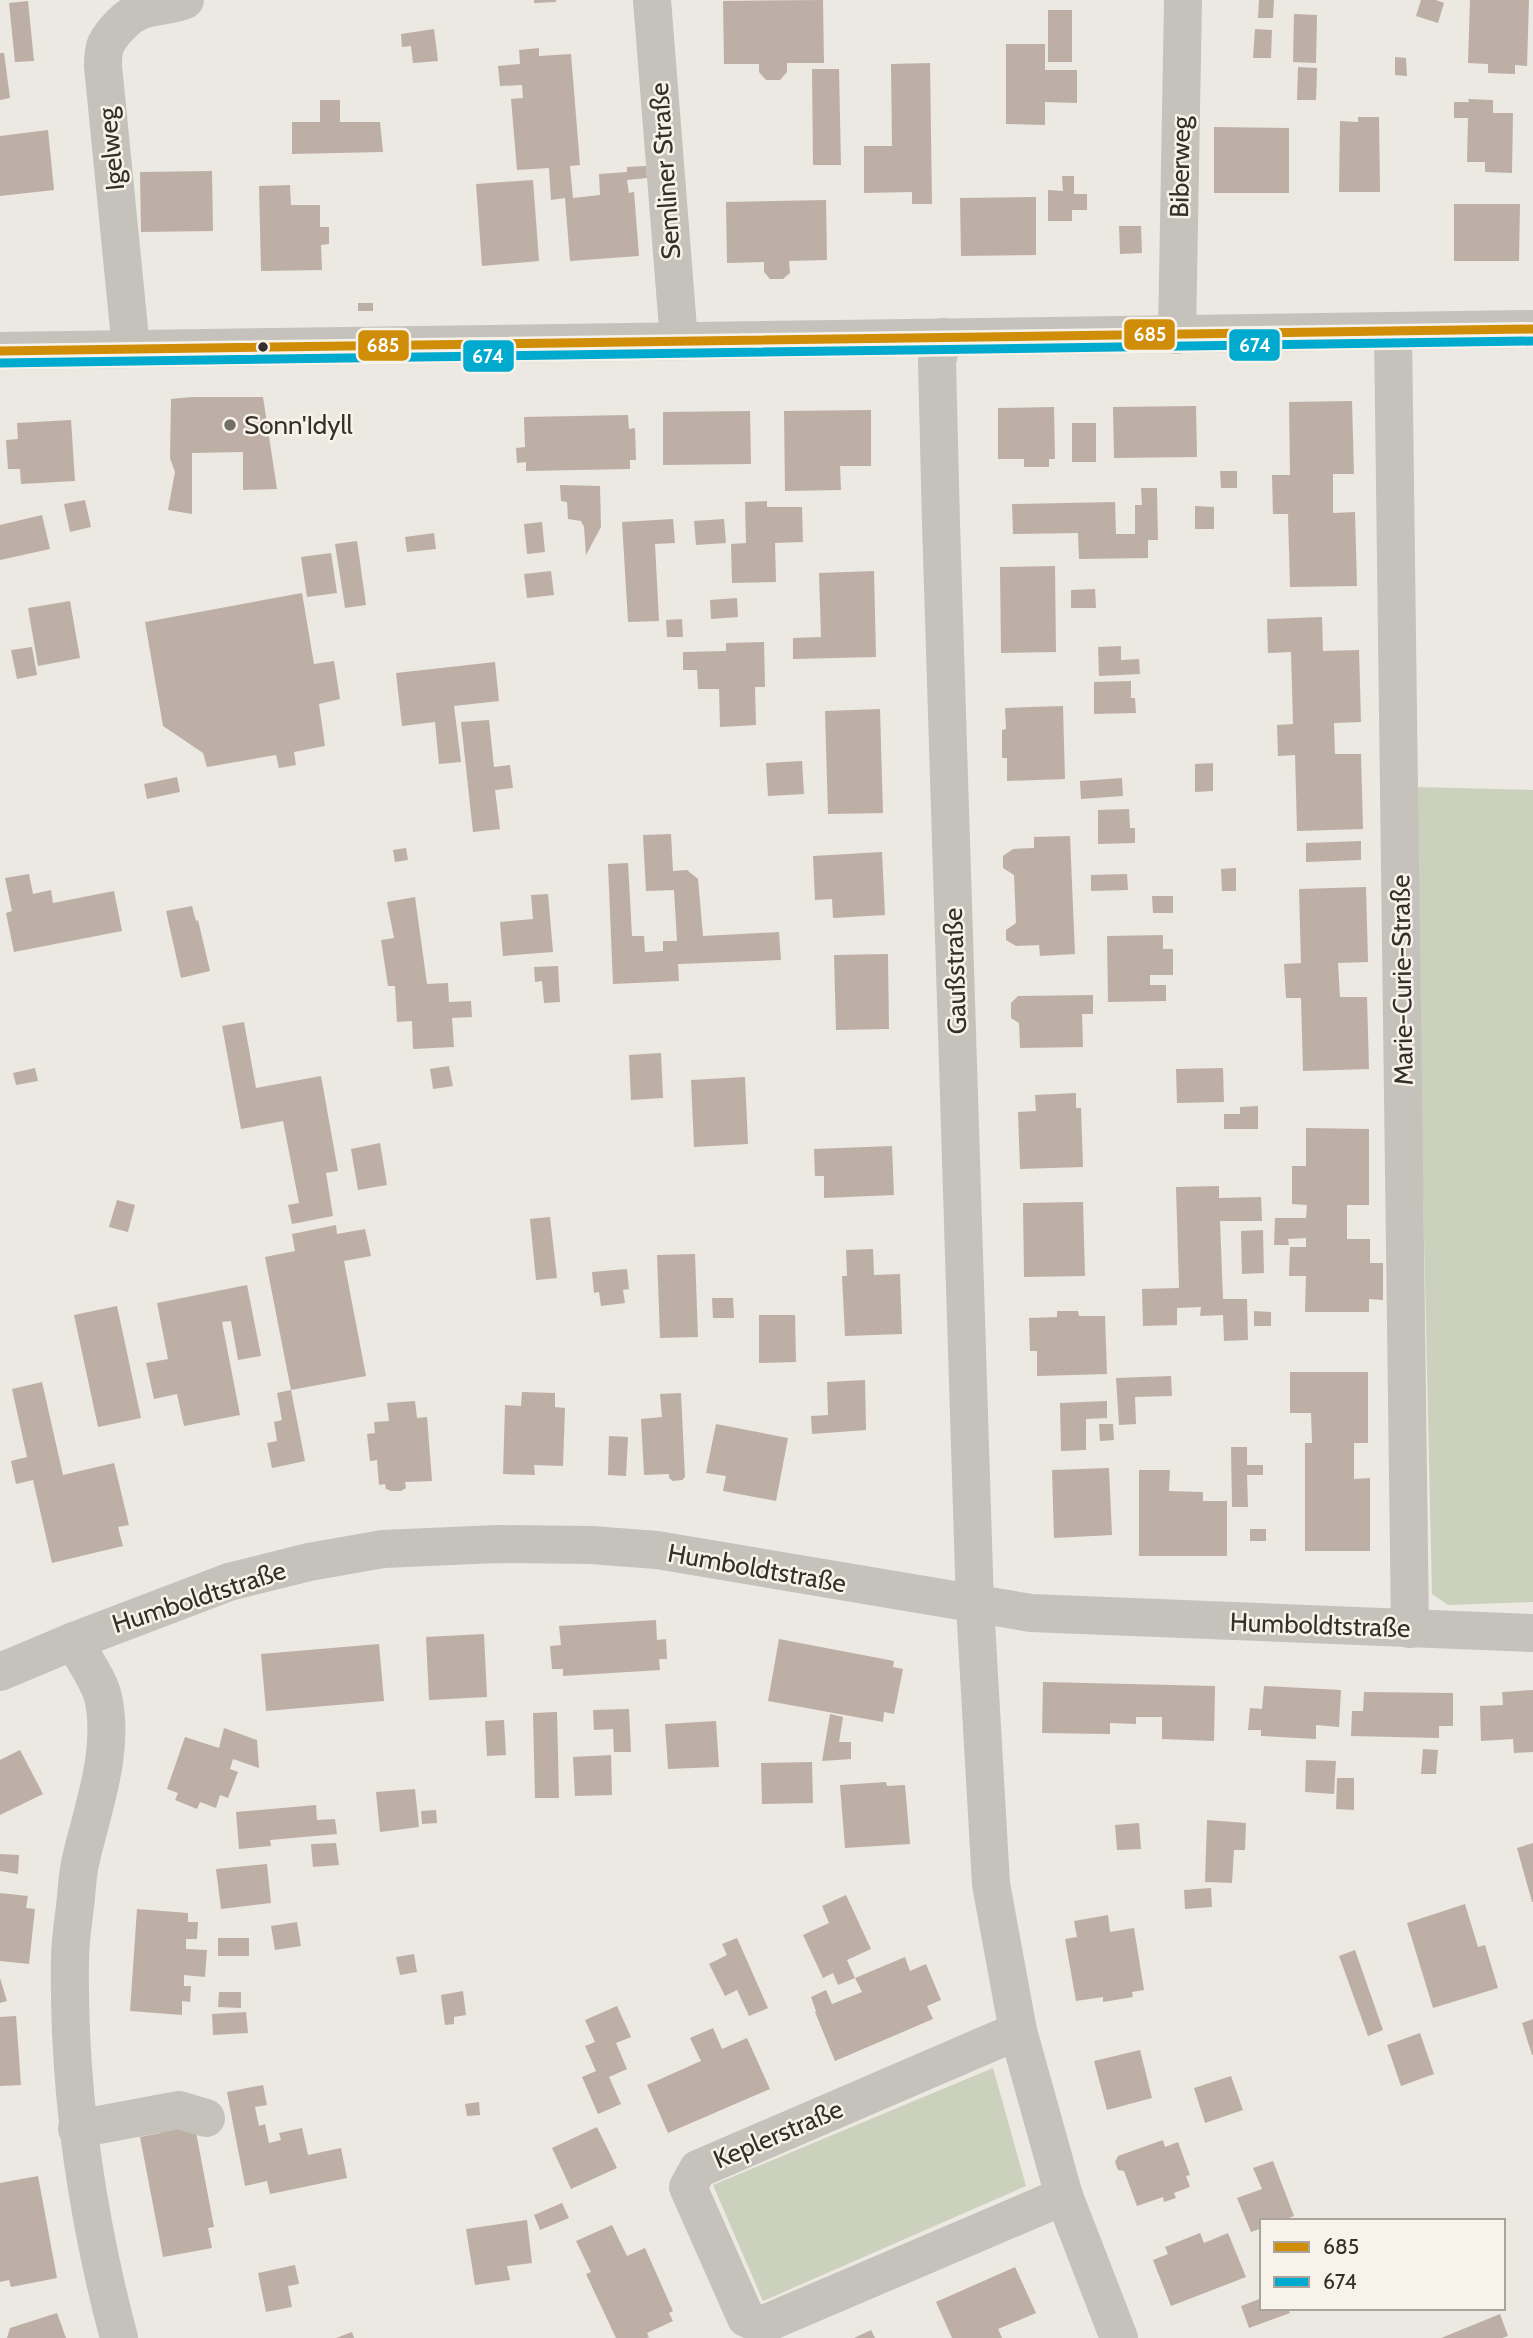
<svg xmlns="http://www.w3.org/2000/svg" width="1533" height="2338" font-family="Cabin,sans-serif">
<style>
.green{fill:#cbd1bd}
.building{fill:#beafa6}
.lines{fill:none;stroke-linecap:round;stroke-linejoin:round}
.minor{stroke:#c5c1bb;stroke-width:38}
.bus-1-casing{stroke:#f8f3ea;stroke-width:14}
.bus-2-casing{stroke:#f8f3ea;stroke-width:14}
.bus-1{stroke:#d08e08;stroke-width:9}
.bus-2{stroke:#00a9ce;stroke-width:9}
.bus-dot{fill:#352e29;stroke:#f8f3ea;stroke-width:2.5}
.poi-dot{fill:#756f6a;stroke:#f8f3ea;stroke-width:2.5}
.labels{text-anchor:middle;stroke-width:5;stroke-linejoin:round;paint-order:stroke}
.street-label{font-size:26px;fill:#352e29;stroke:#f8f3ea}
.poi-label{font-size:26px;fill:#352e29;stroke:#f8f3ea;text-anchor:start}
.line-badge{stroke:#f8f3ea;stroke-width:2.5}
.badge-label{font-size:19px;text-anchor:middle;font-weight:bold;fill:#fff}
</style>
<rect width="100%" height="100%" fill="#ece8e2"/>
<g class="green">
<path d="M1414 787 1533 790V1602L1448 1605 1432 1594Z"/>
<path d="M993 2068 1026 2186 763 2301 713 2185Z"/>
</g>
<g class="building">
<path d="M534 0H556V2L534 3Z"/>
<path d="M823 0 824 63H787V72L780 80H766L759 72V64H724L723 1Z"/>
<path d="M1259 0H1274L1273 18H1258Z"/>
<path d="M1421 0H1436L1444 3 1438 23 1416 16Z"/>
<path d="M1470 0H1529L1527 66 1515 65V74L1488 73V64L1468 63Z"/>
<path d="M28 1 34 61 15 62 9 3Z"/>
<rect x="1048" y="10" width="24" height="52"/>
<path d="M1294 14 1317 15 1316 63 1293 62Z"/>
<path d="M434 29 438 61 413 63 411 46 402 47 401 34Z"/>
<path d="M1255 29 1272 30 1271 58H1253Z"/>
<path d="M1006 44H1045V70H1077V103L1045 102V125L1006 124Z"/>
<path d="M539 48V56L571 54 580 165 570 166 573 198 600 195 599 174 627 172V167L646 166 647 178 627 180 629 193 634 192 639 256 570 261 565 198 551 200 549 168 517 170 511 99 523 98 522 85 500 86 498 66 520 64 519 50Z"/>
<path d="M0 53H4L10 98 0 100Z"/>
<path d="M1395 57 1406 58 1407 76 1395 75Z"/>
<path d="M930 63 932 204H912V192L864 193V146H892L891 64Z"/>
<path d="M1298 67 1317 68 1316 100H1297Z"/>
<path d="M812 69H839L841 165H813Z"/>
<path d="M1468 99 1493 100V113H1513L1512 173 1485 172V162H1467L1468 118H1454V102H1469Z"/>
<path d="M320 100H340V122H380L383 152 292 154V122H320Z"/>
<path d="M1358 117H1379L1380 192H1339L1340 121 1358 122Z"/>
<path d="M1214 127 1289 128V193H1214Z"/>
<path d="M48 130 54 190 0 196V136Z"/>
<path d="M212 171 213 231 141 232 140 172Z"/>
<path d="M1062 176H1074V194H1087V210H1072V221H1048V190L1063 191Z"/>
<path d="M533 180 539 261 482 266 476 184Z"/>
<path d="M290 185 291 205H320V227H329V244L321 245 322 270 261 271 259 186Z"/>
<path d="M1036 197V255L961 256 960 198Z"/>
<path d="M826 200 827 260 789 261 790 273 783 279H770L764 272V262L727 263 726 202Z"/>
<path d="M1454 204H1520L1519 261H1454Z"/>
<path d="M1119 226H1141L1142 253 1120 254Z"/>
<rect x="358" y="303" width="15" height="8"/>
<path d="M192 397H263L277 489 243 490V452L192 453V514L168 510 175 472 170 458 171 399Z"/>
<path d="M1352 401 1354 474H1333V513L1355 512 1357 586 1290 587 1288 514H1273L1272 475H1290L1289 402Z"/>
<path d="M1196 406 1197 457 1114 458 1113 407Z"/>
<path d="M1054 407 1055 459H1049V467H1024V459H998V408Z"/>
<path d="M871 410V466H840L841 490 785 491 784 411Z"/>
<path d="M750 411 751 464 663 465V412Z"/>
<path d="M628 415 629 429 635 428 636 460H630V469L526 471V462L517 463 516 448 525 447 524 417Z"/>
<path d="M71 420 75 481 21 484 20 469H8L6 440 18 439 17 423Z"/>
<rect x="1072" y="423" width="24" height="39"/>
<path d="M1220 471H1237V488H1221Z"/>
<path d="M560 485 600 486 601 527 586 555 584 527 581 521 568 519 567 502 561 501Z"/>
<path d="M1141 488H1157L1158 540H1148V558L1079 559 1078 533 1013 534 1012 504 1115 502 1116 534H1135V505H1142Z"/>
<path d="M85 500 91 527 70 532 64 504Z"/>
<path d="M767 501V507H802L803 542 775 543 776 582 732 583 731 544 746 543 745 502Z"/>
<path d="M1195 506 1214 507V529H1195Z"/>
<path d="M42 515 50 549 0 560V525Z"/>
<path d="M673 519 675 543 655 544 659 621 628 622 622 522Z"/>
<path d="M724 519 726 543 696 545 694 521Z"/>
<path d="M542 522 545 552 527 554 524 524Z"/>
<path d="M434 533 436 549 407 552 405 537Z"/>
<path d="M357 541 366 605 345 608 335 544Z"/>
<path d="M331 553 337 593 307 597 301 557Z"/>
<path d="M1055 566 1056 652 1001 653 1000 567Z"/>
<path d="M551 571 554 595 527 598 524 574Z"/>
<path d="M874 571 876 657 793 659V638L821 637 819 573Z"/>
<path d="M1095 589 1096 608H1071V590Z"/>
<path d="M302 593 314 664 334 661 340 699 319 704 325 746 294 752 296 765 279 768 276 755 207 767 203 753 163 726 145 622Z"/>
<path d="M737 598 738 617 711 619 710 600Z"/>
<path d="M70 601 80 658 38 666 28 608Z"/>
<path d="M1322 617 1323 651 1359 650 1361 722 1334 723 1335 754H1361L1363 829 1297 831 1295 755 1278 756 1277 725 1293 724 1291 652 1268 653 1267 619Z"/>
<path d="M682 619 683 637H667L666 620Z"/>
<path d="M764 642 765 687H755L756 725 720 727 719 689H698L697 670H683V652L726 651V643Z"/>
<path d="M1121 646V660L1139 659 1140 674 1099 676 1098 647Z"/>
<path d="M32 647 37 675 17 679 11 650Z"/>
<path d="M495 662 499 701 454 706 461 762 439 764 435 722 402 726 396 673Z"/>
<path d="M1131 681V698H1135L1136 713 1094 714V682Z"/>
<path d="M1063 706 1065 779 1007 781V758H1002V730L1006 729 1005 708Z"/>
<path d="M880 709 883 813 828 814 825 711Z"/>
<path d="M489 720 494 767 510 765 513 788 495 790 500 829 473 832 461 722Z"/>
<path d="M802 761 804 794 768 796 766 763Z"/>
<path d="M1213 763V791L1195 792V764Z"/>
<path d="M177 777 180 792 147 799 144 784Z"/>
<path d="M1122 778 1123 796 1081 799 1080 781Z"/>
<path d="M1129 809 1130 828H1135V843L1098 844V810Z"/>
<path d="M671 834 673 871 687 870 698 879 703 936 779 932 781 960 678 964 679 981 613 984 608 864 628 863 632 936H644L645 952 663 951V941H677L674 890 646 891 643 835Z"/>
<path d="M1070 836 1075 954 1040 956 1039 945 1016 946 1006 940V930L1016 923 1014 875 1003 868V856L1013 849 1034 848V837Z"/>
<path d="M1361 841V860L1306 862V843Z"/>
<path d="M406 848 408 860 395 862 393 850Z"/>
<path d="M882 852 885 915 833 918 832 899 815 900 813 856Z"/>
<path d="M1236 868V891H1222L1221 869Z"/>
<path d="M29 874 33 894 51 890 53 903 114 891 122 931 14 952 6 913 12 911 5 878Z"/>
<path d="M1127 874 1128 890 1091 891V875Z"/>
<path d="M1366 887 1368 962 1338 963 1340 997H1367L1369 1069 1303 1071 1301 998H1286L1284 964 1301 963 1299 889Z"/>
<path d="M548 894 553 952 503 956 500 922 533 919 531 895Z"/>
<path d="M1152 896H1173V913H1153Z"/>
<path d="M415 897 427 984 448 983 449 1002 471 1001 472 1017 452 1018 454 1047 413 1049 412 1021 397 1022 395 986H388L381 940 394 938 387 902Z"/>
<path d="M192 906 196 921 198 920 210 971 181 978 166 911Z"/>
<path d="M1163 935V949H1173V975H1150V985H1166V1001L1108 1002 1107 936Z"/>
<path d="M888 954 889 1029 836 1030 834 955Z"/>
<path d="M558 966 560 1002 544 1003 542 981 535 982 534 967Z"/>
<path d="M1093 995V1014H1082L1083 1047 1020 1048 1019 1023 1011 1018V1003L1018 996Z"/>
<path d="M244 1022 256 1088 321 1076 338 1171 326 1173 333 1216 292 1224 288 1205 299 1203 283 1121 241 1129 222 1026Z"/>
<path d="M661 1053 663 1098 631 1100 629 1055Z"/>
<path d="M449 1066 453 1086 433 1089 430 1069Z"/>
<path d="M35 1068 38 1081 16 1085 13 1073Z"/>
<path d="M1223 1068 1224 1102 1177 1103 1176 1069Z"/>
<path d="M745 1077 748 1144 694 1147 691 1080Z"/>
<path d="M1076 1093V1108H1081L1083 1167 1020 1169 1018 1112 1036 1111 1035 1095Z"/>
<path d="M1258 1106V1129H1224V1114H1240V1107Z"/>
<path d="M1306 1128 1369 1129V1205H1347V1239H1370V1263H1383V1300L1369 1299V1312H1305L1306 1276H1289L1290 1247H1306V1238L1288 1239 1289 1245H1274L1275 1218H1306L1307 1205 1292 1204V1166H1306Z"/>
<path d="M380 1143 387 1185 358 1190 351 1149Z"/>
<path d="M892 1146 894 1195 824 1198V1176H815L814 1149Z"/>
<path d="M1219 1186V1198L1261 1197 1262 1221H1220L1223 1299H1247L1248 1340 1224 1341 1223 1315 1200 1316 1201 1307 1177 1308V1325L1143 1326 1142 1289 1179 1288 1176 1187Z"/>
<path d="M117 1200 135 1205 128 1232 109 1227Z"/>
<path d="M1083 1202 1085 1276 1024 1277 1023 1203Z"/>
<path d="M550 1217 557 1278 536 1280 530 1219Z"/>
<path d="M336 1225 337 1234 365 1229 371 1256 344 1261 366 1376 291 1390 265 1257 295 1251 292 1234Z"/>
<path d="M1263 1230 1264 1273 1242 1274 1241 1231Z"/>
<path d="M873 1249 874 1275 900 1274 902 1334 845 1336 842 1276H847L846 1250Z"/>
<path d="M695 1254 698 1337 660 1338 657 1255Z"/>
<path d="M627 1269 629 1289 623 1290 625 1303 601 1306 599 1292 594 1293 592 1272Z"/>
<path d="M247 1285 261 1356 238 1360 231 1321 222 1322 240 1415 184 1426 177 1394 154 1399 146 1363 168 1359 157 1303Z"/>
<path d="M712 1298H733L734 1318H713Z"/>
<path d="M117 1306 141 1418 98 1427 74 1315Z"/>
<path d="M1057 1311H1078L1079 1316H1105L1107 1374 1037 1376V1351H1030L1029 1318 1057 1317Z"/>
<path d="M1254 1311 1271 1312V1326H1254Z"/>
<path d="M759 1315H795L796 1362 759 1363Z"/>
<path d="M1290 1372H1368V1443H1354V1479L1370 1478V1551H1305V1443H1312L1311 1413H1290Z"/>
<path d="M1171 1376 1172 1396 1135 1397 1136 1424 1119 1425 1116 1378Z"/>
<path d="M865 1380 866 1430 812 1434 811 1416 828 1415 827 1382Z"/>
<path d="M42 1382 63 1475 114 1463 129 1525 118 1527 123 1546 52 1563 33 1480 16 1484 11 1461 27 1457 12 1389Z"/>
<path d="M291 1390 305 1461 272 1468 267 1443 277 1441 274 1422 282 1420 277 1393Z"/>
<path d="M522 1392 555 1393V1407L565 1408 563 1466 534 1465 535 1475 503 1474 505 1405 521 1406Z"/>
<path d="M681 1393 685 1477 682 1480 673 1481 669 1478V1474L644 1475 641 1419 662 1417 660 1394Z"/>
<path d="M415 1401 417 1418 427 1417 432 1481 405 1482 406 1488 401 1491H391L386 1489 385 1484 379 1485 377 1460 370 1461 367 1434 375 1433 374 1422 389 1421 387 1403Z"/>
<path d="M1107 1401V1418L1086 1419V1450L1061 1451 1060 1403Z"/>
<path d="M716 1424 788 1438 776 1501 723 1491 726 1476 706 1473Z"/>
<path d="M1099 1424H1113L1114 1440 1100 1441Z"/>
<path d="M609 1436 628 1437 626 1476 608 1475Z"/>
<path d="M1231 1447H1247V1465H1263V1475H1247L1248 1507H1232Z"/>
<path d="M1109 1468 1112 1535 1054 1538 1052 1470Z"/>
<path d="M1139 1470H1170L1169 1491 1203 1492V1501H1227V1556H1139Z"/>
<rect x="1250" y="1529" width="16" height="12"/>
<path d="M656 1620 657 1640 666 1639 667 1659H659L660 1670 563 1676V1669H552L550 1646 561 1645 559 1626Z"/>
<path d="M484 1634 487 1697 429 1700 426 1637Z"/>
<path d="M779 1639 894 1661 893 1667 903 1669 894 1714 884 1712 883 1722 768 1701Z"/>
<path d="M379 1644 384 1701 266 1711 261 1654Z"/>
<path d="M1043 1682 1215 1686 1214 1741 1162 1739V1717H1136V1724L1110 1723V1734L1042 1733Z"/>
<path d="M1264 1686 1341 1690 1339 1727 1316 1725V1739L1261 1736V1730H1248L1250 1708 1262 1709Z"/>
<path d="M1533 1690V1752L1514 1753 1513 1739 1481 1741 1480 1706 1503 1705 1502 1692Z"/>
<path d="M1364 1692 1453 1693V1726H1439V1738L1351 1736 1352 1711H1363Z"/>
<path d="M629 1709 631 1752H614L613 1729 594 1730 593 1710Z"/>
<path d="M557 1712 559 1798H535L533 1713Z"/>
<path d="M830 1714 843 1717 839 1742H851V1759L822 1761Z"/>
<path d="M504 1720 506 1755 487 1756 485 1721Z"/>
<path d="M716 1721 719 1767 668 1769 665 1724Z"/>
<path d="M224 1728 257 1740 259 1768 233 1759 230 1769 238 1772 228 1798 220 1795 216 1808 200 1802 197 1809 175 1800 178 1793 167 1789 185 1737 219 1748Z"/>
<path d="M1423 1749 1438 1750 1436 1774H1421Z"/>
<path d="M20 1750 43 1794 0 1815V1760Z"/>
<path d="M611 1755 612 1795 575 1796 573 1757Z"/>
<path d="M1306 1760 1336 1761 1334 1794 1305 1792Z"/>
<path d="M812 1762 813 1803 762 1804 761 1763Z"/>
<path d="M1337 1778H1354V1810L1336 1809Z"/>
<path d="M886 1782 887 1786 905 1785 910 1844 845 1848 840 1785Z"/>
<path d="M415 1789 419 1827 380 1832 376 1792Z"/>
<path d="M316 1805 317 1820 335 1819 337 1834 270 1840 271 1846 239 1849 236 1812Z"/>
<path d="M436 1810 437 1823 422 1824 421 1811Z"/>
<path d="M1207 1820 1246 1823 1245 1850H1234L1232 1883 1205 1882Z"/>
<path d="M1139 1823 1141 1849 1117 1850 1115 1825Z"/>
<path d="M336 1843 339 1865 313 1867 311 1844Z"/>
<path d="M1533 1843V1902H1532L1517 1848Z"/>
<path d="M0 1854 19 1855 18 1874 0 1871Z"/>
<path d="M267 1864 271 1903 221 1909 216 1869Z"/>
<path d="M1211 1888 1212 1907 1185 1909 1184 1890Z"/>
<path d="M0 1893 28 1896 26 1908 35 1909 29 1964 0 1961Z"/>
<path d="M846 1895 871 1949 847 1960 855 1978 905 1957 910 1971 926 1964 941 2000 927 2006 933 2019 835 2061 815 2012 816 2011 811 1997 826 1990 832 2004 862 1992 855 1978 838 1985 833 1973 823 1978 803 1935 829 1923 822 1906Z"/>
<path d="M1465 1904 1478 1947 1485 1945 1498 1988 1433 2008 1407 1923Z"/>
<path d="M137 1909 188 1913V1922H198L197 1939H186V1949L207 1950 205 1977 184 1975V1986H191L190 2002 182 2001V2015L130 2011Z"/>
<path d="M1108 1915 1110 1932 1134 1928 1144 1990 1132 1992 1133 1997 1103 2002V1997L1076 2001 1065 1939 1077 1937 1074 1921Z"/>
<path d="M297 1922 301 1946 275 1950 271 1926Z"/>
<rect x="218" y="1938" width="31" height="18"/>
<path d="M737 1938 768 2008 749 2016 737 1990 725 1996 709 1964 727 1955 722 1944Z"/>
<path d="M1355 1950 1383 2030 1368 2036 1339 1956Z"/>
<path d="M414 1954 417 1972 400 1975 396 1957Z"/>
<path d="M0 1978 7 2001 0 2003Z"/>
<path d="M463 1991 466 2015 454 2017V2024L445 2025 441 1995Z"/>
<path d="M219 1992H241V2008L218 2007Z"/>
<path d="M617 2006 631 2037 616 2043 627 2069 609 2077 621 2104 598 2114 582 2077 596 2071 585 2046 595 2042 585 2020Z"/>
<path d="M246 2012 248 2033 213 2035 212 2014Z"/>
<path d="M16 2016 21 2085 0 2086V2017Z"/>
<path d="M1533 2019V2055H1532L1522 2023Z"/>
<path d="M713 2028 722 2049 747 2038 770 2089 668 2133 647 2085 701 2061 690 2038Z"/>
<path d="M1420 2033 1434 2074 1401 2086 1387 2045Z"/>
<path d="M1140 2050 1152 2098 1107 2110 1094 2061Z"/>
<path d="M1231 2076 1243 2110 1205 2123 1194 2088Z"/>
<path d="M263 2085 267 2105 255 2107 259 2126 265 2124 269 2143 281 2140 279 2133 302 2128 308 2155 341 2148 347 2178 270 2194 267 2181 245 2186 227 2092Z"/>
<path d="M479 2102 480 2115 467 2116 465 2104Z"/>
<path d="M160 2126 195 2127 214 2227 208 2228 212 2248 163 2257 140 2137 161 2133Z"/>
<path d="M597 2127 617 2168 571 2189 552 2148Z"/>
<path d="M1163 2140 1165 2147 1178 2142 1190 2175 1186 2176 1190 2187 1174 2193 1176 2198 1164 2202 1163 2197 1137 2206 1124 2171 1118 2170 1115 2162 1118 2156Z"/>
<path d="M1273 2161 1294 2216 1281 2221H1262V2228L1251 2232 1237 2198 1262 2189 1253 2168Z"/>
<path d="M38 2176 57 2278 11 2287 9 2280 0 2282V2183Z"/>
<path d="M562 2203 569 2218 540 2230 534 2215Z"/>
<path d="M527 2220 532 2263 507 2266 510 2280 475 2285 466 2229Z"/>
<path d="M612 2225 627 2256 645 2248 673 2311 669 2313 673 2321 647 2333 649 2337 647 2338H616L586 2274 591 2272 576 2241Z"/>
<path d="M1200 2233 1204 2243 1228 2233 1246 2277 1171 2306 1153 2260 1168 2254 1165 2247Z"/>
<path d="M295 2265 299 2284 288 2286 292 2307 266 2312 258 2273Z"/>
<path d="M1015 2267 1036 2313 998 2329 1002 2338H952L936 2302Z"/>
<path d="M1262 2298V2308H1288L1290 2313 1249 2328 1241 2306Z"/>
<path d="M57 2313 66 2338H7L10 2328Z"/>
<path d="M1500 2314 1508 2336 1502 2338H1441Z"/>
<path d="M871 2330 875 2338H854Z"/>
<path d="M352 2332 354 2338H336Z"/>
</g>
<g class="lines">
<g class="minor">
<path d="M652 0 679 341"/>
<path d="M1393 331 1410 1629"/>
<path d="M1177 335 1183 0"/>
<path d="M943 337 937 362 941 523 975 1605 991 1884 1018 2031 1064 2196 1119 2338"/>
<path d="M131 349 103 66C103 59 103 51 106 44 112 32 129 14 142 10 156 5 171 6 185 0"/>
<path d="M0 351 1533 329"/>
<path d="M74 1641C82 1657 99 1680 103 1697 115 1751 93 1807 81 1859 77 1874 77 1891 75 1906 73 1924 70 1942 70 1959 68 2088 86 2214 119 2338"/>
<path d="M0 1672 74 1641 229 1582 309 1562 383 1549 497 1544 591 1545 657 1550 1031 1613 1533 1633"/>
<path d="M1018 2031 698 2169 688 2187 746 2318 762 2325 1064 2196"/>
<path d="M77 2129 179 2110 206 2118"/>
</g>
<g class="bus-1-casing">
<path id="bus-1" d="M0 351 1533 329"/>
</g>
<g class="bus-2-casing">
<path id="bus-2" d="M0 363 1533 341"/>
</g>
<use href="#bus-1" class="bus-1"/>
<use href="#bus-2" class="bus-2"/>
</g>
<circle class="bus-dot" cx="263" cy="347" r="6"/>
<circle class="poi-dot" cx="230" cy="425" r="7"/>
<g class="labels">
<g class="street-label">
<text transform="translate(111 149) rotate(-96)" y="9">Igelweg</text>
<text transform="translate(1180 167) rotate(-89)" y="9">Biberweg</text>
<text transform="translate(665 171) rotate(-94)" y="9">Semliner Straße</text>
<text transform="translate(955 971) rotate(-92)" y="9">Gaußstraße</text>
<text transform="translate(1402 980) rotate(-91)" y="9">Marie-Curie-Straße</text>
<text transform="translate(757 1568) rotate(10)" y="9">Humboldtstraße</text>
<text transform="translate(199 1597) rotate(-18)" y="9">Humboldtstraße</text>
<text transform="translate(1320 1625) rotate(2)" y="9">Humboldtstraße</text>
<text transform="translate(778 2134) rotate(-23)" y="9">Keplerstraße</text>
</g>
<g class="poi-label">
<text x="244" y="434">Sonn'Idyll</text>
</g>
</g>
<g class="line-badge">
<rect x="1123" y="318" width="53" height="33" rx="7" fill="#d08e08"/>
<rect x="1228" y="328" width="53" height="34" rx="7" fill="#00a9ce"/>
<rect x="357" y="329" width="53" height="33" rx="7" fill="#d08e08"/>
<rect x="462" y="339" width="53" height="34" rx="7" fill="#00a9ce"/>
</g>
<g class="badge-label">
<text x="1150" y="341">685</text>
<text x="1255" y="352">674</text>
<text x="383" y="352">685</text>
<text x="488" y="363">674</text>
</g>
<rect x="1260" y="2219" width="245" height="91" fill="#f8f3ea" stroke="#aaa49d" stroke-width="2"/>
<rect x="1274" y="2242" width="35" height="10" fill="#d08e08" stroke="#aaa49d" stroke-width="2"/>
<text x="1323" y="2254" font-size="21" fill="#352e29">685</text>
<rect x="1274" y="2277" width="35" height="10" fill="#00a9ce" stroke="#aaa49d" stroke-width="2"/>
<text x="1323" y="2289" font-size="21" fill="#352e29">674</text>
</svg>
